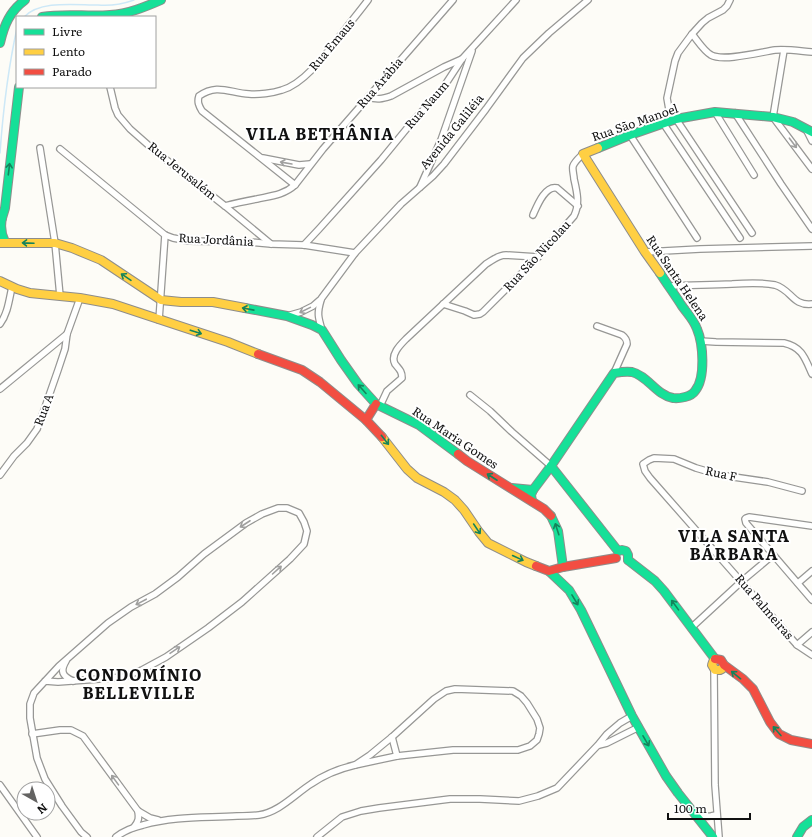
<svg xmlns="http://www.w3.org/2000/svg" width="812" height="837" font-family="Literata,serif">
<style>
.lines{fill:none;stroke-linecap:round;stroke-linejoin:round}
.stream{stroke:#cde8f7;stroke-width:1.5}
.street-casing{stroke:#979795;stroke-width:8}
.fast-casing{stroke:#8e8d8b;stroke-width:10}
.slow-casing{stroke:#8e8d8b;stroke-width:10}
.jam-casing{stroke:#8e8d8b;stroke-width:10}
.street{stroke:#fffffe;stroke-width:5.5}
.fast{stroke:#16e098;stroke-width:8}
.slow{stroke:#ffcf43;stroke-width:8}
.jam{stroke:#f24e42;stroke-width:8}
.oneway{stroke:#a0a09f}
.oneway2{stroke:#14835b}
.labels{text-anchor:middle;stroke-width:4;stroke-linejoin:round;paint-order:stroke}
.street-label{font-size:12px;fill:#111;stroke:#fff}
.district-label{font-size:16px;font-weight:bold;letter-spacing:1px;fill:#111;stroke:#fff}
</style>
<rect width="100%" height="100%" fill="#fdfcf7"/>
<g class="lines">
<g class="stream">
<path d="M24 17C40 0 75 5 98 5 110 6 123 4 134 0"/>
<path d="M0 153C3 111 8 69 17 28"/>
</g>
<g class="street-casing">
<g id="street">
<path d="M692 34C698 41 703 50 711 55 723 62 761 52 775 50 787 49 800 51 812 52"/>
<path d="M784 50 773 117 812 169"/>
<path d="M110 87 115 108 118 115 130 129 155 151 225 206 271 244"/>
<path d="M368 97C377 100 382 99 391 96L444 67 462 59"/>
<path d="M715 112 754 175"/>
<path d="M735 113 781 184 812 229"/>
<path d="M676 119 752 233"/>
<path d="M671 121 667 98 675 61 678 53 692 34 702 23 708 18 723 10 727 6 730 0"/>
<path d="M663 123 740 238"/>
<path d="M806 129 812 141"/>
<path d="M630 135 697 238"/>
<path d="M40 148 55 243 60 296"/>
<path d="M60 149 165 235 173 238 189 241 250 242 271 244 304 245 355 253"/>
<path d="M263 158 299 165 310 164"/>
<path d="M295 185 202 111C199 106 197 102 199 96 217 83 230 93 249 94 258 95 273 93 282 90 304 84 326 54 340 36 349 24 359 12 368 0"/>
<path d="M420 187 441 140 472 51"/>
<path d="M225 206C236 203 246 201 257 199 271 196 284 195 295 185L323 149 453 0"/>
<path d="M533 215C537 206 545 185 557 188L578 206"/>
<path d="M304 245 319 229 381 160 413 121 441 91 462 59 516 0"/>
<path d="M645 252 700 249 812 246"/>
<path d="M670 286C690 285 711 285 732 284 746 283 761 282 775 285 792 290 792 306 812 304"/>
<path d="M321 300C317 313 318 317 322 330"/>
<path d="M443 304 465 311 474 315 480 314 483 312 538 257 574 216C580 204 577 192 574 179 574 175 572 170 573 166 575 161 579 158 583 154"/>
<path d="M287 316 301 312 313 306 321 299 355 253 401 204 433 176 444 164 486 109 523 58 549 33 588 0"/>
<path d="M159 320 165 235"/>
<path d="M0 324C8 313 9 300 12 287"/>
<path d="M597 326 622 335C626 338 627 340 627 344L614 373"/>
<path d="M700 341 716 342 784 343C802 347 805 358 812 374"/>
<path d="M0 389 67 334 80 298"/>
<path d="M470 395 490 411 512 432 551 466"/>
<path d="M380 406 387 391 402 378C402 371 399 369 395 364 390 355 400 345 406 339L486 264C493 260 498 255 506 255L538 257"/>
<path d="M0 475 14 456 27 443 37 429 43 413 58 370 65 349 67 334"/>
<path d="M802 491 768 482 720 475 696 468 674 459 654 458 649 460 643 464 645 471 650 478 797 645 812 655"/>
<path d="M812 526 749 517 746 518 745 519 746 523 812 600"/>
<path d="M798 583 812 571"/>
<path d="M691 628 742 581 773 555"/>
<path d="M797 645 812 632"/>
<path d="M66 661C60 671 62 676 73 681"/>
<path d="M714 669 715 785 719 837"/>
<path d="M45 681 58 682 99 679 123 677 142 670 166 657 208 628 242 602 290 559 304 544 307 531 304 522 299 513 287 508H278L262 514 246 523 204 554 178 577 155 594 131 607 108 623 59 666 34 693 30 704V718L37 758 45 779 62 806 81 832 87 837"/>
<path d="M455 689 513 691 521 696 527 703 537 719 540 728 539 734 537 740 530 746 518 750H453L397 756 355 765 370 755 392 737 434 699 446 691Z"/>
<path d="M32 734 60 730H71L83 736 138 811 150 818 158 820"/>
<path d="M392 737 397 756"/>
<path d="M599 745 607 743 639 727"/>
<path d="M0 785 37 837"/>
<path d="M698 817 711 816 716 815"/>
<path d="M134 827C139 821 139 818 138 811"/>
<path d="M116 837C124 831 134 827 143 825 175 816 205 818 237 816 244 816 252 816 259 815 279 812 294 795 311 784 325 774 338 769 355 765"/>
<path d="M317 837 342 817 361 811 379 808 450 799H480L519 801 538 796 557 788 598 745 607 734 620 723 632 716"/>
</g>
</g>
<g class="fast-casing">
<g id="fast">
<path d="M42 17C65 13 88 17 110 15 128 14 145 7 161 0"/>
<path d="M0 43C4 25 10 11 25 0"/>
<path d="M598 148 630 135 676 119 715 112 773 117 793 122 812 132"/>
<path d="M2 218C0 227 1 234 5 242"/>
<path d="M0 220 2 218 5 208 19 87"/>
<path d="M245 308 287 316 312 325 322 330 341 360 358 384 376 404 419 425 458 454"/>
<path d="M551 466 618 551"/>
<path d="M512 488 533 490"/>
<path d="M532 501 531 495 533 490 551 466 614 373C620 372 626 371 632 372 648 376 656 395 673 398 677 399 681 398 685 397 689 396 693 394 695 391 706 378 703 343 697 329 694 320 687 313 682 306 675 295 667 284 660 273"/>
<path d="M551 516 558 531 563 567"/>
<path d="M618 551 622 550 626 551 628 555V560"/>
<path d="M628 560 655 581 664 591 715 659"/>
<path d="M549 571 569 590 581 610 632 716 666 776 678 793 713 837"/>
<path d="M797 837 803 827 812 820"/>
</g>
</g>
<g class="slow-casing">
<g id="slow">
<path d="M598 148 583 154 645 252 660 273"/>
<path d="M0 243H55L72 248 101 260 161 300 181 302H213L245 308"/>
<path d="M0 281 17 289 30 293 80 298 113 304 228 342 258 354"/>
<path d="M382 437 407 469 417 478 444 492 455 500 464 510 479 532 488 543 526 562 536 566"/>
<path d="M715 659 713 662 712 665 715 670H720L722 669 724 665"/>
</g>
</g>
<g class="jam-casing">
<g id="jam">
<path d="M258 354 302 370 320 382 366 420 382 437"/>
<path d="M366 420 376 404"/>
<path d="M458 454 467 461 544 509 551 516"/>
<path d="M536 566 549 571 563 567 616 558"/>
<path d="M715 659 721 660 724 665 743 679 753 689 770 722 779 734 791 740 812 744"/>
</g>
</g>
<use href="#street" class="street"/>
<use href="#fast" class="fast"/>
<use href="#slow" class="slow"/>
<use href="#jam" class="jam"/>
</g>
<defs><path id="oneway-shaft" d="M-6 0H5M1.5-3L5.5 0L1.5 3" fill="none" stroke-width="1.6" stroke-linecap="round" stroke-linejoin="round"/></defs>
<g class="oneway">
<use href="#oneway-shaft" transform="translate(793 143) rotate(53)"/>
<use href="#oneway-shaft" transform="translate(286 163) rotate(-170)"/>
<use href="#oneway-shaft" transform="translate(305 310) rotate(154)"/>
<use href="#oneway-shaft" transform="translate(245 524) rotate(147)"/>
<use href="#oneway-shaft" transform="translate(277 570) rotate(-42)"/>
<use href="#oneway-shaft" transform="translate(141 602) rotate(152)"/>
<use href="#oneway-shaft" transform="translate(175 650) rotate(-34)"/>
<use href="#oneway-shaft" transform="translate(115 780) rotate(-126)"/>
</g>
<g class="oneway2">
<use href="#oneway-shaft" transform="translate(9 169) rotate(-83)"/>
<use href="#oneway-shaft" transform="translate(28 243) rotate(-178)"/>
<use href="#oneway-shaft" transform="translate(126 277) rotate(-146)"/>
<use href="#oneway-shaft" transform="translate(248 309) rotate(-169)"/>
<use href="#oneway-shaft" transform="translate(196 332) rotate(18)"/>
<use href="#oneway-shaft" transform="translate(362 389) rotate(-132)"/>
<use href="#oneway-shaft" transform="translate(385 440) rotate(52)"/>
<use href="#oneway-shaft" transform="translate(492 477) rotate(-147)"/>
<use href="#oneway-shaft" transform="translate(477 529) rotate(56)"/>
<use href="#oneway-shaft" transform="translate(557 529) rotate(-108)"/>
<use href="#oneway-shaft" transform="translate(518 558) rotate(25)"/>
<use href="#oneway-shaft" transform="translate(575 600) rotate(59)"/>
<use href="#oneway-shaft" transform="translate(675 605) rotate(-126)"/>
<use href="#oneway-shaft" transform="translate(736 675) rotate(-141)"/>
<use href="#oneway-shaft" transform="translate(777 731) rotate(-131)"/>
<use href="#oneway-shaft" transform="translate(646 741) rotate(60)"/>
</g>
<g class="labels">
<g class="street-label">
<text transform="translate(332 45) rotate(-50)" y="4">Rua Emaus</text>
<text transform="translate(380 83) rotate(-49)" y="4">Rua Arábia</text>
<text transform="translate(427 105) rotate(-49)" y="4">Rua Naum</text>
<text transform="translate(635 123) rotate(-19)" y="4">Rua São Manoel</text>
<text transform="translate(452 132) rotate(-51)" y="4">Avenida Galiléia</text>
<text transform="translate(182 171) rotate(39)" y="4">Rua Jerusalém</text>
<text transform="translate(216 240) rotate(3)" y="4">Rua Jordânia</text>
<text transform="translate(537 256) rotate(-47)" y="4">Rua São Nicolau</text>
<text transform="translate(677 278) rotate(56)" y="4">Rua Santa Helena</text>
<text transform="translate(44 410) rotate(-69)" y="4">Rua A</text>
<text transform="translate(455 438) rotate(34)" y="4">Rua Maria Gomes</text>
<text transform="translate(721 474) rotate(12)" y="4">Rua F</text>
<text transform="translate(764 607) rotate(49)" y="4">Rua Palmeiras</text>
</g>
<g class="district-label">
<text x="320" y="140">VILA BETHÂNIA</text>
<text x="734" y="542">VILA SANTA<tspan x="734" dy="18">BÁRBARA</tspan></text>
<text x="139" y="681">CONDOMÍNIO<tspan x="139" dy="18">BELLEVILLE</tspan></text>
</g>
</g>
<rect x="16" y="16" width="140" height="72" fill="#ffffff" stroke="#a0a0a0"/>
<rect x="24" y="29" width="20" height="6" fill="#16e098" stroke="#a0a0a0"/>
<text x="52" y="36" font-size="12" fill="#111111">Livre</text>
<rect x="24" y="49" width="20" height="6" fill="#ffcf43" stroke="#a0a0a0"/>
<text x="52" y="56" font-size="12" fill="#111111">Lento</text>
<rect x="24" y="69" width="20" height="6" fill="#f24e42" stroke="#a0a0a0"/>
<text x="52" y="76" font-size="12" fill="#111111">Parado</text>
<g transform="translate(36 801) rotate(141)"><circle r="19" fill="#ffffff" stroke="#a0a0a0"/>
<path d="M0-3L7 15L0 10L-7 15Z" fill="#646362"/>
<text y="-6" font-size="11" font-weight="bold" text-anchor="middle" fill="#111111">N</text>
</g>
<path d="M668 813v6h82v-6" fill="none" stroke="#111111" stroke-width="2"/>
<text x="674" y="813" font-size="12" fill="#111111" stroke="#ffffff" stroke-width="3" paint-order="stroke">100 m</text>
</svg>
